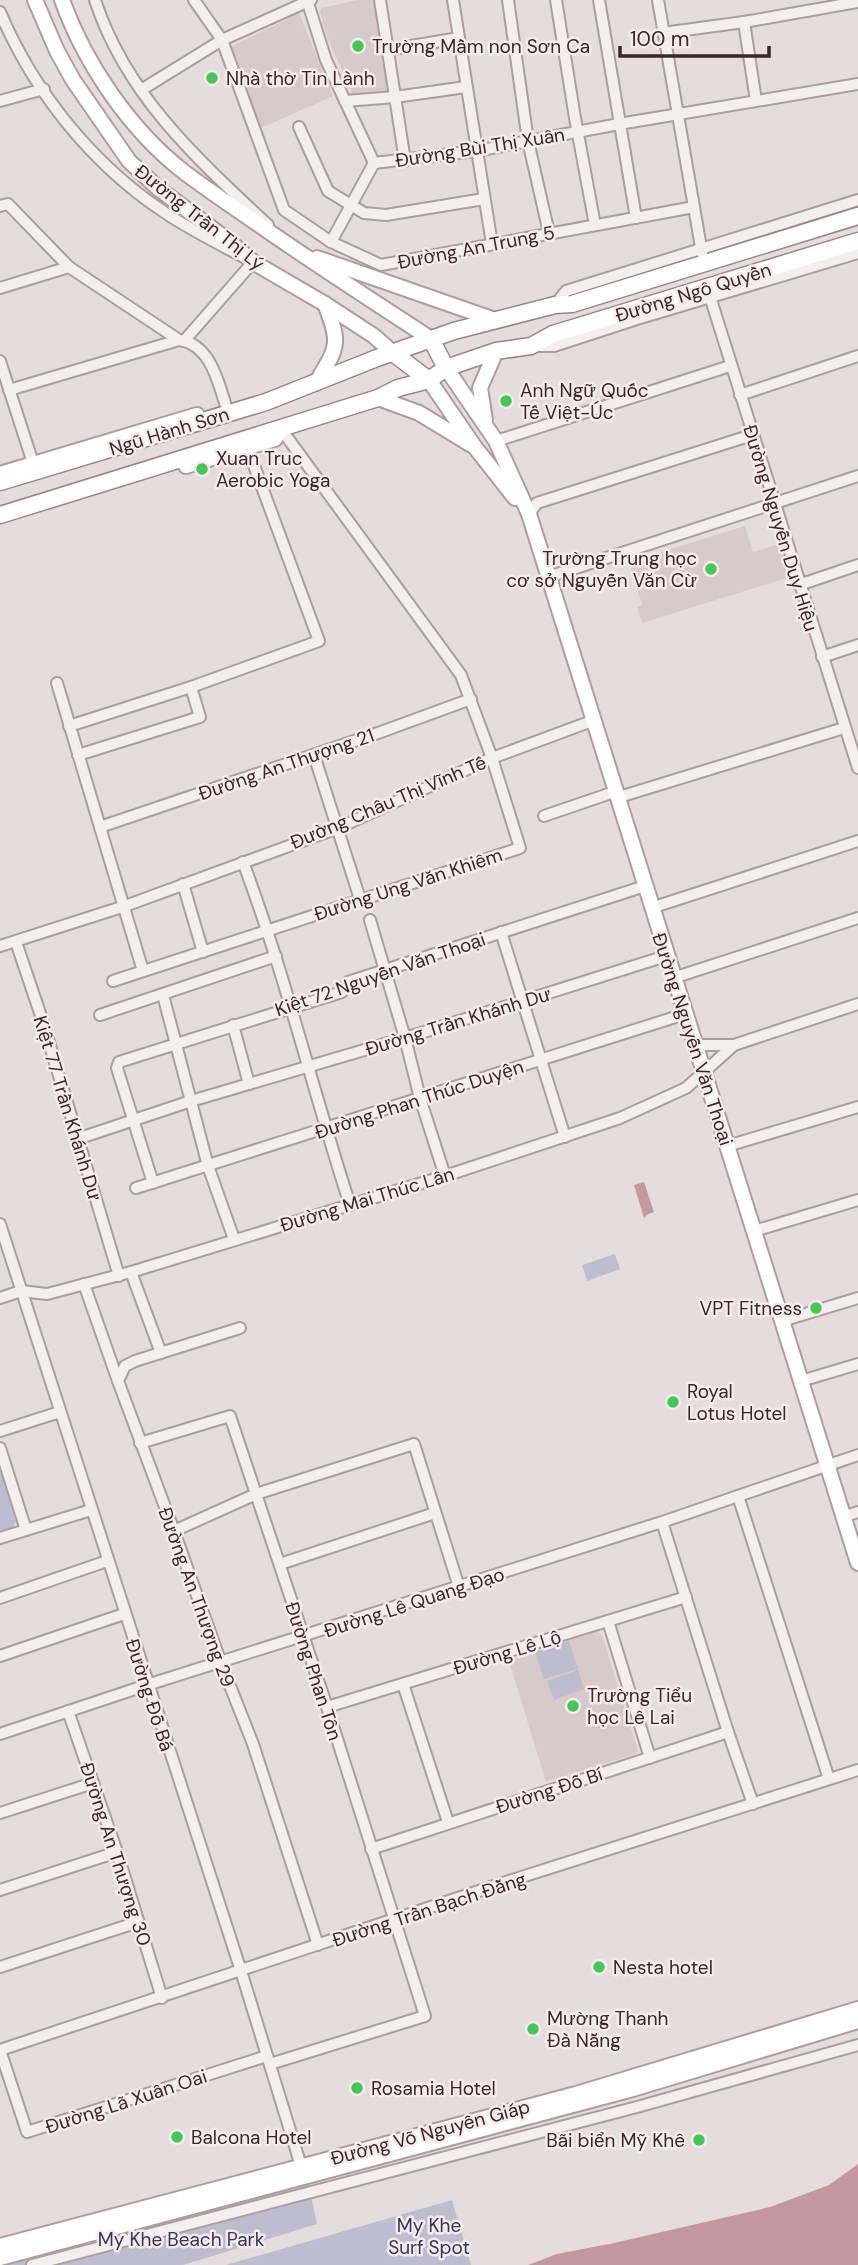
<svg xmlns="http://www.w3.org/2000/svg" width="858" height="2265" font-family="'DM Sans',sans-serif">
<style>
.built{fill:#d7cacb}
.green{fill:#bebdcf}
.water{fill:#c498a0}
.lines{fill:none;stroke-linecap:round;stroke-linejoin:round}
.minor-casing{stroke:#ab9e9f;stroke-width:14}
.major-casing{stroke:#b09c9e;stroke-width:18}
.highway-casing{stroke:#9b8486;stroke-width:19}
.minor{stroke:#f4eeee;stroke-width:10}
.major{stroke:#fff;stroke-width:14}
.highway{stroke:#fff;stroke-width:16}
.poi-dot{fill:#44c757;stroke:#f3ebec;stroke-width:2.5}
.labels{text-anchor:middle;stroke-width:5;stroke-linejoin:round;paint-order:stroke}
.poi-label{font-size:19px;fill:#3b2628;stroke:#f3ebec;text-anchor:start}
.street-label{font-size:19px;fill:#3b2628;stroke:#f3ebec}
.park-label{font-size:19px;fill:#383456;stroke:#f3ebec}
</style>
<rect width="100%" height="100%" fill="#e5dcdd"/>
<g class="built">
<path d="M358 0H376L393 93 354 99 325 31 320 11 321 8Z"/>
<path d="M299 13 333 96 261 128 231 47Z"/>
<path d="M745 526 753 552 783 543 793 576 642 623 637 607 642 605 629 562Z"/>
<path d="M596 1631 602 1635 638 1751 635 1754 546 1782 509 1661Z"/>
</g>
<g class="green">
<path d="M615 1254 620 1269 587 1281 582 1265Z"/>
<path d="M0 1464 16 1521 11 1531 0 1534Z"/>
<path d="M569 1641 578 1669 544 1679 535 1652Z"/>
<path d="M578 1670 584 1689 554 1700 547 1681Z"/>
<path d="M307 2177 317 2224 183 2265H0V2261Z"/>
<path d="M452 2200 471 2265H226Z"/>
</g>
<g class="water">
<path d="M644 1182 654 1212 648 1214 644 1218 634 1185Z"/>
<path d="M858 2164V2265H528L557 2254 614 2243 770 2207 829 2185Z"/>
</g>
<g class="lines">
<g class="minor-casing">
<g id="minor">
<path d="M95 0C126 95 197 159 268 225"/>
<path d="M194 0 222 40 284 210 331 242 381 265 694 207"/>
<path d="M307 0 326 60 374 163"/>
<path d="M380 0 405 161"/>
<path d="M453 0 492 244"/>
<path d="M508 0 528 141 549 233"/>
<path d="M556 0 575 118 595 225"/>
<path d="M599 0 636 218"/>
<path d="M658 0 702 253"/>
<path d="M0 12C34 92 92 164 164 212 192 231 223 246 253 262L184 341"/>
<path d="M663 33 744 22"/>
<path d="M387 50 459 38"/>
<path d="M141 90 222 40 311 0"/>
<path d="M0 101 44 89"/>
<path d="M345 101 395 97 466 87"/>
<path d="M756 101 744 22 858 2"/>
<path d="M299 127 328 191 364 213 386 215 484 199"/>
<path d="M374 163 476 151 619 124 858 84"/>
<path d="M0 206 8 204 69 267 179 340C210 344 218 381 226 406"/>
<path d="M331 242 374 163"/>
<path d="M707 287 858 768"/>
<path d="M0 288 69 267"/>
<path d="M555 305 566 291 858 200"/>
<path d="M534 346H554L637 319 858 253"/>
<path d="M0 361 33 463"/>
<path d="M9 390 179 340"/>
<path d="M740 395 858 356"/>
<path d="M496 441 730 366"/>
<path d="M529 514 537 503 752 435"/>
<path d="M548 577 858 476"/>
<path d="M799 585 858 565"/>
<path d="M822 657 858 645"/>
<path d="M57 683 143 971"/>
<path d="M69 726 191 687 319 641 245 441"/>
<path d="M78 755 200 717 191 687"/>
<path d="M314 755 360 899"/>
<path d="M616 798 844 728"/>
<path d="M544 816 614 792"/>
<path d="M100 827 378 733 471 699"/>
<path d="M243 862C285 974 313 1091 350 1205"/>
<path d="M183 884 203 952"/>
<path d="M651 908 858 841"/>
<path d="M370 920 405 1038 420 1098 445 1176"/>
<path d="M501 932 565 1137"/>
<path d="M16 942 42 1019 119 1276"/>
<path d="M0 946 125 906 338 828 492 758 592 721"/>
<path d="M673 978 858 918"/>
<path d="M113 981 520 848 492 758 461 675 281 429"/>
<path d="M163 995 208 1166 234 1239"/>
<path d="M100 1015 276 956"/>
<path d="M233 1025 249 1084"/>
<path d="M695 1045H734"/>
<path d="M77 1139 191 1101 405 1038 666 956"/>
<path d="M727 1146 858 1107"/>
<path d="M153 1183 117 1068 119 1062 342 992 348 982 645 886"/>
<path d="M136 1188 685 1014"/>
<path d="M0 1224 241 1971 301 2166"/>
<path d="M754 1231 858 1200"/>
<path d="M131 1272 161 1353"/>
<path d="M84 1284 118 1381"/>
<path d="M0 1298 21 1291 47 1294 131 1272 445 1176 620 1118 686 1088 734 1045 858 1004"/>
<path d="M782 1321 858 1298"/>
<path d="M240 1328 135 1361 125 1366 118 1381 174 1531 221 1663 253 1744 318 1945"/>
<path d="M801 1381 858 1364"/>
<path d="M0 1431 60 1412"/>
<path d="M140 1443 230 1416 327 1707 425 2016 270 2064"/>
<path d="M0 1448 26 1530"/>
<path d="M738 1496 829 1779"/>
<path d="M842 1517 858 1512"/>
<path d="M662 1522 728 1732 753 1804"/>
<path d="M174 1531 256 1494 414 1444 459 1587"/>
<path d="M0 1538 91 1510"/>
<path d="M280 1564 435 1513"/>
<path d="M0 1598 107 1561"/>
<path d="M608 1621 650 1758"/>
<path d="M0 1656 124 1614"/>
<path d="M403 1684 448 1822"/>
<path d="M327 1707 686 1597"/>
<path d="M68 1711 117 1852 162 1998"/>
<path d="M0 1734 147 1685 662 1522 858 1455"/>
<path d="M0 1813 93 1783"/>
<path d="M371 1849 728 1732"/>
<path d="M0 1890 117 1852"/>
<path d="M0 1967 138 1922"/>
<path d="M0 2050 509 1881 858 1770"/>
<path d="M0 2050 27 2132 267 2056"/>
<path d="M32 2265 637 2107 858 2045"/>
</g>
</g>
<g class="major-casing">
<g id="major">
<path d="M35 0 57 51 73 80 129 161 159 189 230 242 253 262 325 304 374 336 393 353"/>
<path d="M62 0C85 64 130 130 184 172 208 190 233 207 258 224 315 264 373 301 431 339"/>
<path d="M317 258 495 320"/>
<path d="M446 368 496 441 529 514 858 1563"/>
<path d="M429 380 474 446 515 498"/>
<path d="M316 383C338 346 341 345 325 304"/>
<path d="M378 398 419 413 470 444"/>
<path d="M485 420 480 388 496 351"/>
<path d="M186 466 275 439 281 429"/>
<path d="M0 474 197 415"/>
<path d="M0 2246 576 2094 858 2009"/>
<path d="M0 2258 633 2089 858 2021"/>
</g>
</g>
<g class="highway-casing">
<g id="highway">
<path d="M431 339 446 368"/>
<path d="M393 353 429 380"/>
<path d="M0 482 266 402 377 358 454 331 555 305 572 304 858 216"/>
<path d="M0 515 378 398 398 388 429 380 446 368 496 351 531 346 553 334 858 241"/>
</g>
</g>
<use href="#minor" class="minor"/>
<use href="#major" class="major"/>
<use href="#highway" class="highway"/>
</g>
<g class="poi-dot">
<circle cx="358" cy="46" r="7"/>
<circle cx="212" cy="78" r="7"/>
<circle cx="506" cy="401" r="7"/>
<circle cx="202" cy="469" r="7"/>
<circle cx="711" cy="569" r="7"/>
<circle cx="816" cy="1308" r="7"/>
<circle cx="673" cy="1402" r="7"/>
<circle cx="573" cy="1706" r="7"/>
<circle cx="599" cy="1967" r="7"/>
<circle cx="533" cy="2029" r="7"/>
<circle cx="357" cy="2088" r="7"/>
<circle cx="177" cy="2137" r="7"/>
<circle cx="699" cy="2140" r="7"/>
</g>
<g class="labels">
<g class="poi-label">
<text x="372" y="53">Trường Mầm non Sơn Ca</text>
<text x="226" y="85">Nhà thờ Tin Lành</text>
<text x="520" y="397">Anh Ngữ Quốc<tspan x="520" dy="22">Tế Việt-Úc</tspan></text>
<text x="216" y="465">Xuan Truc<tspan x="216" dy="22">Aerobic Yoga</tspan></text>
<text x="697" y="565" text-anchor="end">Trường Trung học<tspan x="697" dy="22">cơ sở Nguyễn Văn Cừ</tspan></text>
<text x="802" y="1315" text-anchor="end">VPT Fitness</text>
<text x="687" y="1398">Royal<tspan x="687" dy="22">Lotus Hotel</tspan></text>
<text x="587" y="1702">Trường Tiểu<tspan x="587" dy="22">học Lê Lai</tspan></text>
<text x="613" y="1974">Nesta hotel</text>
<text x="547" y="2025">Mường Thanh<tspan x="547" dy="22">Đà Nẵng</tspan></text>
<text x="371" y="2095">Rosamia Hotel</text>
<text x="191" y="2144">Balcona Hotel</text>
<text x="685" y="2147" text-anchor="end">Bãi biển Mỹ Khê</text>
</g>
<g class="street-label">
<text transform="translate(480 147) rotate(-9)" y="7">Đường Bùi Thị Xuân</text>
<text transform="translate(200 217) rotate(38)" y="7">Đường Trần Thị Lý</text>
<text transform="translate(476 247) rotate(-11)" y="7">Đường An Trung 5</text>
<text transform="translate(693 292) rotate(-17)" y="7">Đường Ngô Quyền</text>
<text transform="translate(169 431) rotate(-17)" y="7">Ngũ Hành Sơn</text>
<text transform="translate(781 528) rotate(73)" y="7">Đường Nguyễn Duy Hiệu</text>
<text transform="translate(286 764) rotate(-19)" y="7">Đường An Thượng 21</text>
<text transform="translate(388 802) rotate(-23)" y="7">Đường Châu Thị Vĩnh Tế</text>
<text transform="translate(408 884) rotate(-18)" y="7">Đường Ung Văn Khiêm</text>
<text transform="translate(380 974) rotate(-19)" y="7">Kiệt 72 Nguyễn Văn Thoại</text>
<text transform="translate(458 1021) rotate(-17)" y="7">Đường Trần Khánh Dư</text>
<text transform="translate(693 1039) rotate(72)" y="7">Đường Nguyễn Văn Thoại</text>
<text transform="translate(419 1099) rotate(-18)" y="7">Đường Phan Thúc Duyện</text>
<text transform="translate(68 1108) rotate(73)" y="7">Kiệt 77 Trần Khánh Dư</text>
<text transform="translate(367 1199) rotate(-17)" y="7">Đường Mai Thúc Lân</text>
<text transform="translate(197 1597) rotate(70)" y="7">Đường An Thượng 29</text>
<text transform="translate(414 1602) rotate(-18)" y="7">Đường Lê Quang Đạo</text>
<text transform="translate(507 1652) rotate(-17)" y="7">Đường Lê Lộ</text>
<text transform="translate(314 1671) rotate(72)" y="7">Đường Phan Tôn</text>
<text transform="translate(150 1695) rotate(72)" y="7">Đường Đỗ Bá</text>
<text transform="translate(549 1790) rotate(-18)" y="7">Đường Đỗ Bí</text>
<text transform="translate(116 1854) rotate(72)" y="7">Đường An Thượng 30</text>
<text transform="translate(429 1909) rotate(-18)" y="7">Đường Trần Bạch Đằng</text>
<text transform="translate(126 2101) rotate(-18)" y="7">Đường Lã Xuân Oai</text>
<text transform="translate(430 2132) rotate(-15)" y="7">Đường Võ Nguyên Giáp</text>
</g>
<g class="park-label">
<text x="429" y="2232">My Khe<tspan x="429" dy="22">Surf Spot</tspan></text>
<text x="181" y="2246">My Khe Beach Park</text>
</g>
</g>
<path d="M620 46v10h149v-10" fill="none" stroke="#3b2628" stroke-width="3.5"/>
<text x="630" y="46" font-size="21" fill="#3b2628" stroke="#f3ebec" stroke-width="5" paint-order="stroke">100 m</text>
</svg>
